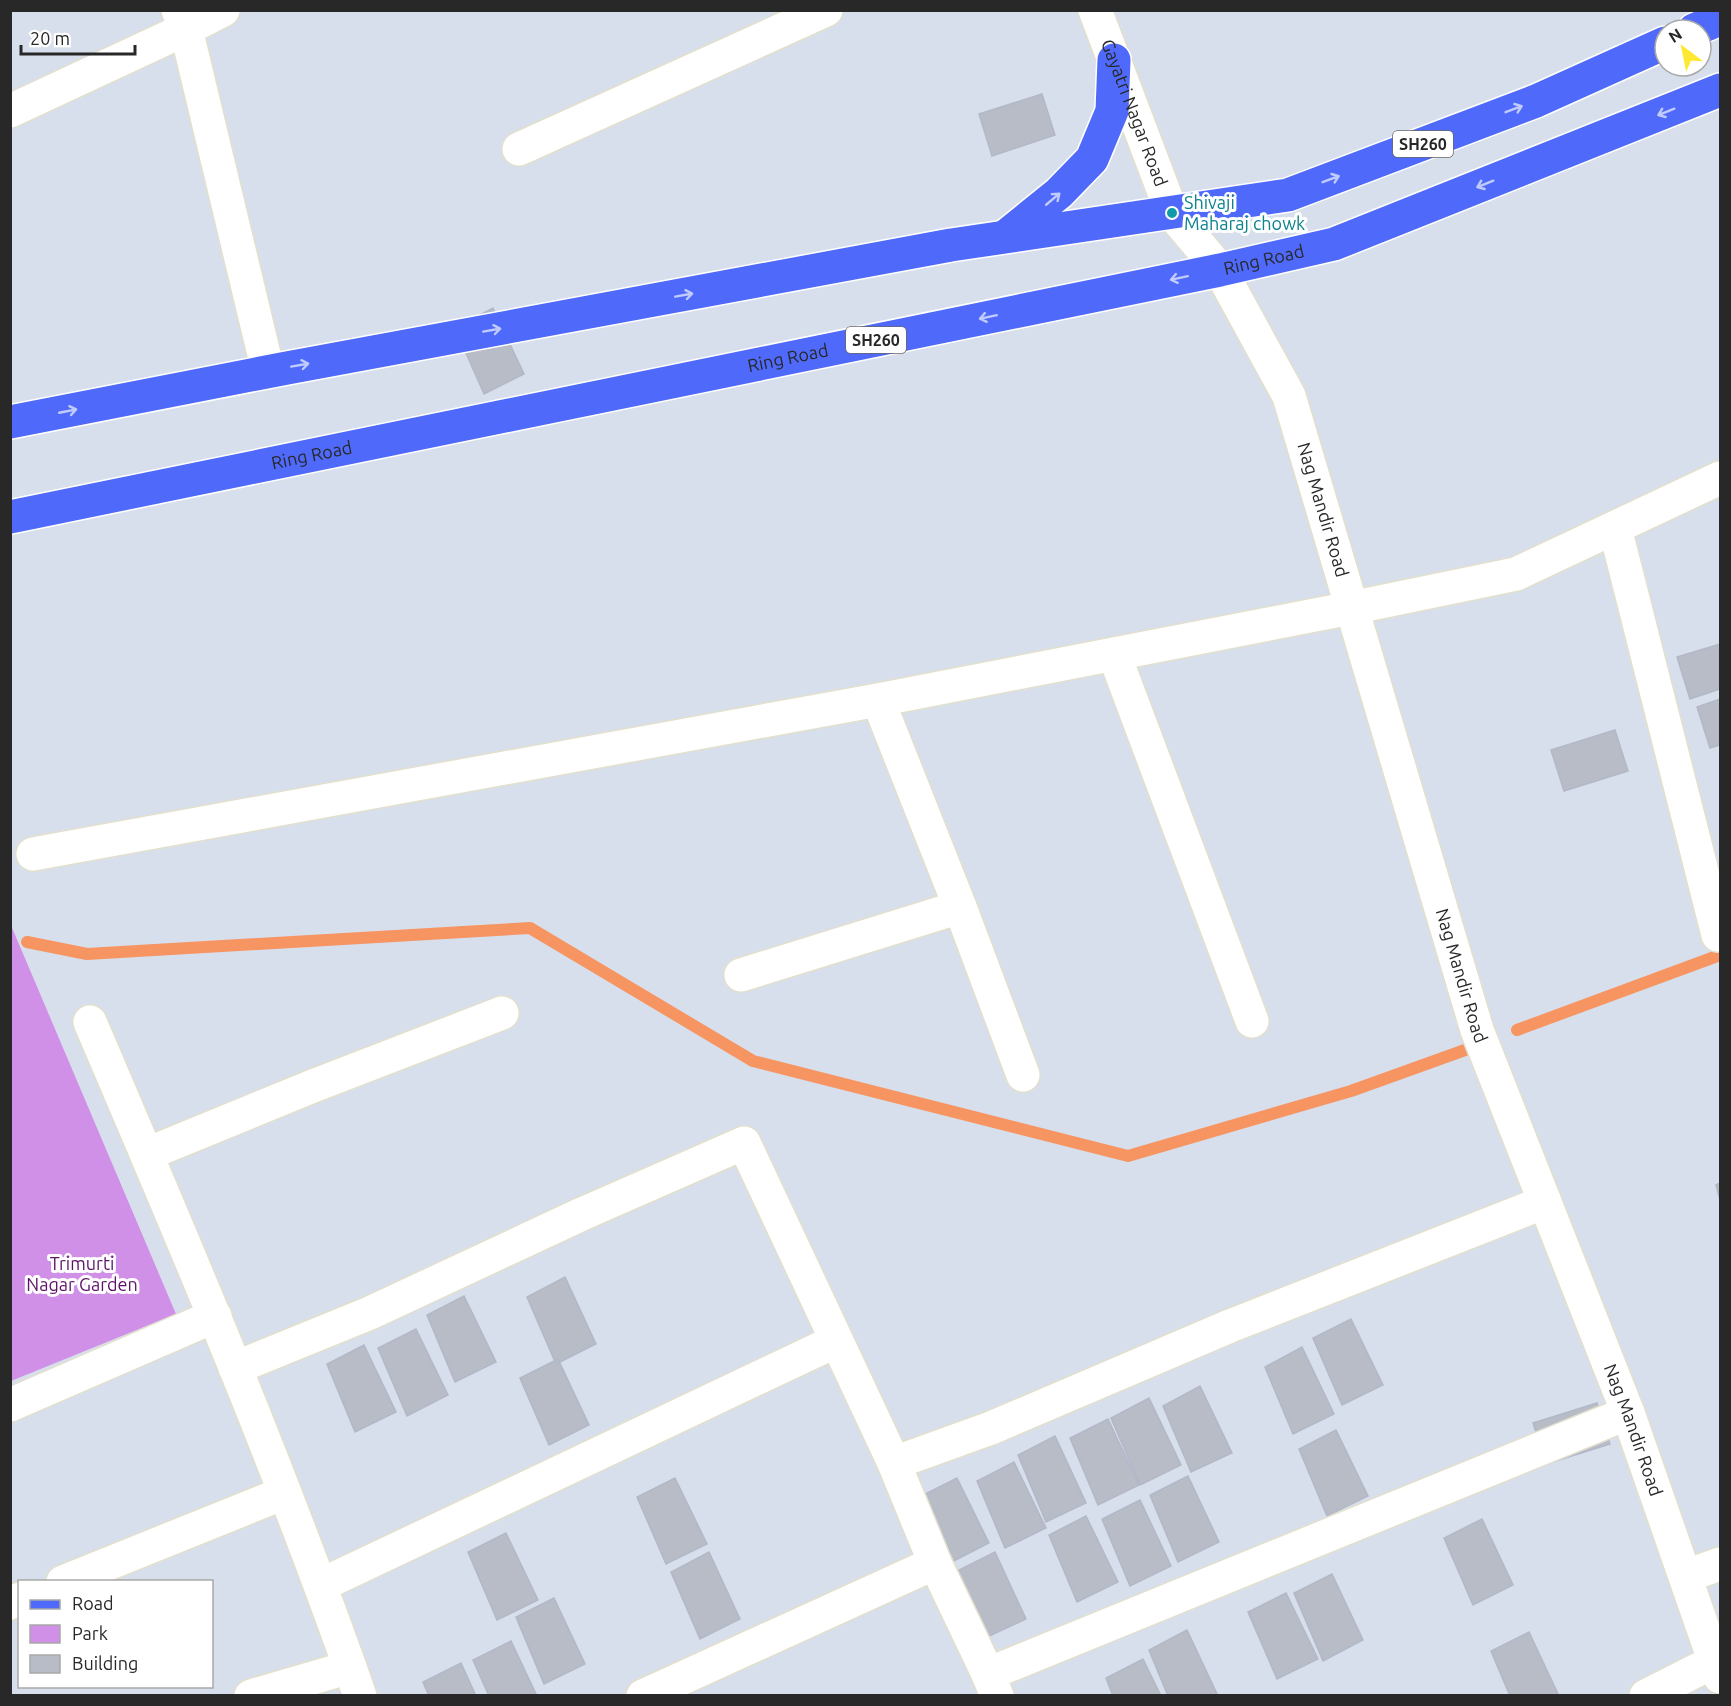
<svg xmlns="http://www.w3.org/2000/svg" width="1731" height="1706" font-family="Ubuntu,sans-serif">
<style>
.green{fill:#d090e7}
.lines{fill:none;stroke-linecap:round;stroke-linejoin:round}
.stream{stroke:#f69562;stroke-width:12}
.building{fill:#b8bcc7;stroke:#b2b8c7;stroke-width:1.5}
.minor-casing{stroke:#e2e0cd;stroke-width:36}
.tertiary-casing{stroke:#e2e0cd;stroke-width:36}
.primary-casing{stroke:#fff;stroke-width:36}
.minor{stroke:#fff;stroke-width:33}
.tertiary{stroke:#fff;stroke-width:33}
.primary{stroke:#4f6afa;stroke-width:33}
.oneway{stroke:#c1cbfd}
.culture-dot{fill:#0f9aa8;stroke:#fff;stroke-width:2}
.labels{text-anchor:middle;stroke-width:6;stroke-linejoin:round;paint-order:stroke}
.shield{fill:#fff;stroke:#686868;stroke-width:1.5}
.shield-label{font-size:16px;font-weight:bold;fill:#282828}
.street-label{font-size:18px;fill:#282828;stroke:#fff}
.culture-label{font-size:18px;fill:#0d838f;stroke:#fff;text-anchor:start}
.park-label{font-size:18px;fill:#5d1468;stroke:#fff}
</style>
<rect width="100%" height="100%" fill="#d8dfec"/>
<path class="green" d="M10 923 176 1314 11 1381H10Z"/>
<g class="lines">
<g class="stream">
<path d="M27 942 87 954 530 928 753 1061 1128 1156 1351 1091 1465 1050"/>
<path d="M1517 1030 1720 955"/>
</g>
</g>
<g class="building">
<path d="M1042 94 1055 135 992 156 979 114Z"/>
<path d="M493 308 524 374 484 394 455 328Z"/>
<path d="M1720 644V689L1690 699 1677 657Z"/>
<path d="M1720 699V745L1710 748 1697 707Z"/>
<path d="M1615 730 1628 771 1564 791 1551 750Z"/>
<path d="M1720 1183V1200L1716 1185Z"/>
<path d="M565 1277 596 1344 556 1364 527 1297Z"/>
<path d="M464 1296 496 1362 455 1382 427 1315Z"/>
<path d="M1351 1319 1383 1385 1342 1405 1313 1338Z"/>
<path d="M416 1329 448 1395 407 1416 378 1348Z"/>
<path d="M364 1345 396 1412 355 1432 327 1364Z"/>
<path d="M1302 1347 1334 1414 1293 1434 1265 1367Z"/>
<path d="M558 1359 589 1425 549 1445 520 1378Z"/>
<path d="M1200 1386 1232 1453 1191 1472 1163 1406Z"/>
<path d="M1149 1398 1181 1465 1140 1485 1111 1418Z"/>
<path d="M1597 1403 1610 1444 1546 1464 1533 1423Z"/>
<path d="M1108 1419 1139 1485 1098 1505 1070 1438Z"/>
<path d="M1336 1430 1368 1496 1327 1516 1299 1449Z"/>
<path d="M1055 1436 1086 1503 1046 1522 1018 1455Z"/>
<path d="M1014 1462 1046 1528 1005 1548 977 1481Z"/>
<path d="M1188 1476 1219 1542 1178 1562 1150 1495Z"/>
<path d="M675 1478 707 1544 666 1564 637 1497Z"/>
<path d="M957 1478 989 1543 948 1564 919 1497Z"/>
<path d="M1140 1500 1171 1566 1130 1586 1102 1519Z"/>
<path d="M1086 1516 1118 1582 1077 1602 1049 1535Z"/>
<path d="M1482 1519 1513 1585 1473 1605 1444 1538Z"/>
<path d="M506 1533 538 1600 497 1620 468 1552Z"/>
<path d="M709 1552 740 1619 700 1639 671 1572Z"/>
<path d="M995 1552 1026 1619 985 1638 957 1571Z"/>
<path d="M1332 1574 1363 1640 1323 1661 1294 1593Z"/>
<path d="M1286 1593 1318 1659 1277 1679 1248 1612Z"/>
<path d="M554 1598 585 1664 544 1684 516 1617Z"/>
<path d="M1187 1630 1218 1696H1168L1149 1650Z"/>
<path d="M1529 1632 1559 1696H1510L1491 1651Z"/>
<path d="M511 1641 537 1696H489L473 1660Z"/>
<path d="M1143 1659 1161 1696H1113L1106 1678Z"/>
<path d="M461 1663 476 1696H429L423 1682Z"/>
</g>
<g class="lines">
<g class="minor-casing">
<g id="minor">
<path d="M178 10 186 29 223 10"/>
<path d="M10 111 186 29 268 371"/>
<path d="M519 149 826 10"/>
<path d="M1615 528 1718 935"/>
<path d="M1114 654 1252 1021"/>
<path d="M878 700 960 907 1023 1075"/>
<path d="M33 854 878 700 1351 608 1516 574 1720 478"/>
<path d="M741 975 960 907"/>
<path d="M90 1022C185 1244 280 1467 360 1696"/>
<path d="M147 1154 313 1086 502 1013"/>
<path d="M235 1368 370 1313 582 1214 744 1143 894 1463 935 1563 988 1674 997 1696"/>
<path d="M10 1405 215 1316"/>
<path d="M894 1463 991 1428 1230 1326 1545 1202"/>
<path d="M1686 1576 1720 1564"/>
<path d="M63 1582 284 1493"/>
<path d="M321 1585 836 1341"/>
<path d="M10 1603 20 1599"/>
<path d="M988 1674 1628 1413"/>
<path d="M251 1696 350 1667"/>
<path d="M643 1696 935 1563"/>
<path d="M1646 1696 1715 1661"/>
</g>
</g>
<g class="tertiary-casing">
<g id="tertiary">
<path id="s1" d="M1095 10 1172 213 1220 270 1289 396 1477 1030 1628 1413 1720 1677"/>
</g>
</g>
<g class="primary-casing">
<g id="primary">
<path d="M1694 30 1720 19"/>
<path d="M1007 235 1059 193 1092 159 1112 111 1114 60"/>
<path d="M10 422 287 368 951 245 1288 195 1536 101 1665 43"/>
<path id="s2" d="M10 517 1220 270 1334 244 1720 90"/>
</g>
</g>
<use href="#minor" class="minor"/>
<use href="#tertiary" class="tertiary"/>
<use href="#primary" class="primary"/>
</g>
<defs><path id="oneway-shaft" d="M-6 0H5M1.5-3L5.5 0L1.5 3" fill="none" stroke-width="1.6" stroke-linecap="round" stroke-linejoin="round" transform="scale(1.5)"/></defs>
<g class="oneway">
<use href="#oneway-shaft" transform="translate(1514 109) rotate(-21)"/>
<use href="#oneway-shaft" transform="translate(1666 112) rotate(158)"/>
<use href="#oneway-shaft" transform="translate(1331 179) rotate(-21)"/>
<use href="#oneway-shaft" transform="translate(1485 184) rotate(158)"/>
<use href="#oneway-shaft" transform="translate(1053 199) rotate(-40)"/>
<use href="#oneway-shaft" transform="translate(1179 278) rotate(168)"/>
<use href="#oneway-shaft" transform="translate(684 295) rotate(-10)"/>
<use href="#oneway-shaft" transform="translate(988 317) rotate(168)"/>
<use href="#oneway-shaft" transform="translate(492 330) rotate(-10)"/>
<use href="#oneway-shaft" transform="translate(300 365) rotate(-10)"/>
<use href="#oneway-shaft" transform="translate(68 411) rotate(-11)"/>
</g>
<circle class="culture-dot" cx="1172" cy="213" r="6"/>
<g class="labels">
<g class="shield">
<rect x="1393" y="131" width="60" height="26" rx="4.5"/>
<rect x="846" y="327" width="60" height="26" rx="4.5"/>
</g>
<g class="shield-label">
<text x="1423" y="150">SH260</text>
<text x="876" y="346">SH260</text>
</g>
<g class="street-label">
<text dy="6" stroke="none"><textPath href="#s1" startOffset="110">Gayatri Nagar Road</textPath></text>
<text dy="6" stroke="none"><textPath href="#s2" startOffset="1280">Ring Road</textPath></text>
<text dy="6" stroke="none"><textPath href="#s2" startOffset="794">Ring Road</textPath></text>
<text dy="6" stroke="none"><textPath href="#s2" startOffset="308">Ring Road</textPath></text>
<text dy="6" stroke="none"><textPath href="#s1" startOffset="554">Nag Mandir Road</textPath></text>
<text dy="6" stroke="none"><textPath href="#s1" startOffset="1040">Nag Mandir Road</textPath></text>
<text dy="6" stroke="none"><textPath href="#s1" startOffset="1526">Nag Mandir Road</textPath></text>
</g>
<g class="culture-label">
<text x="1184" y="209">Shivaji<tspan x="1184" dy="21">Maharaj chowk</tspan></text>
</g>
<g class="park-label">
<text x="82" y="1270">Trimurti<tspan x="82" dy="21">Nagar Garden</tspan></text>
</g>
</g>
<rect width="1731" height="1706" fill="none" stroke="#282828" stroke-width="24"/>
<rect x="18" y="1580" width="195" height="108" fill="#ffffff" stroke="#a9a9a9" stroke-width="1.5"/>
<rect x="30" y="1600" width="30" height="9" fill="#4f6afa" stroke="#a9a9a9" stroke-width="1.5"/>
<text x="72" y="1610" font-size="18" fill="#282828">Road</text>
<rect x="30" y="1625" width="30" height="18" fill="#d090e7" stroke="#a9a9a9" stroke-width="1.5"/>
<text x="72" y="1640" font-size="18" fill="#282828">Park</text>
<rect x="30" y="1655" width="30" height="18" fill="#b8bcc7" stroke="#a9a9a9" stroke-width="1.5"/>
<text x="72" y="1670" font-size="18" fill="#282828">Building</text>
<g transform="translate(1683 48) rotate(328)"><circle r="28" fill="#ffffff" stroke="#a9a9a9" stroke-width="1.5"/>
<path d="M0-4.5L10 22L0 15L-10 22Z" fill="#ffe832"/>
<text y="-9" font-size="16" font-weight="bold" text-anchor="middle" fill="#282828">N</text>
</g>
<path d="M21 45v9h114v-9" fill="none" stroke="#282828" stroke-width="3"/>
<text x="30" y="45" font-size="18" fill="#282828" stroke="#ffffff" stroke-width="4.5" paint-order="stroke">20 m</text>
</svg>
